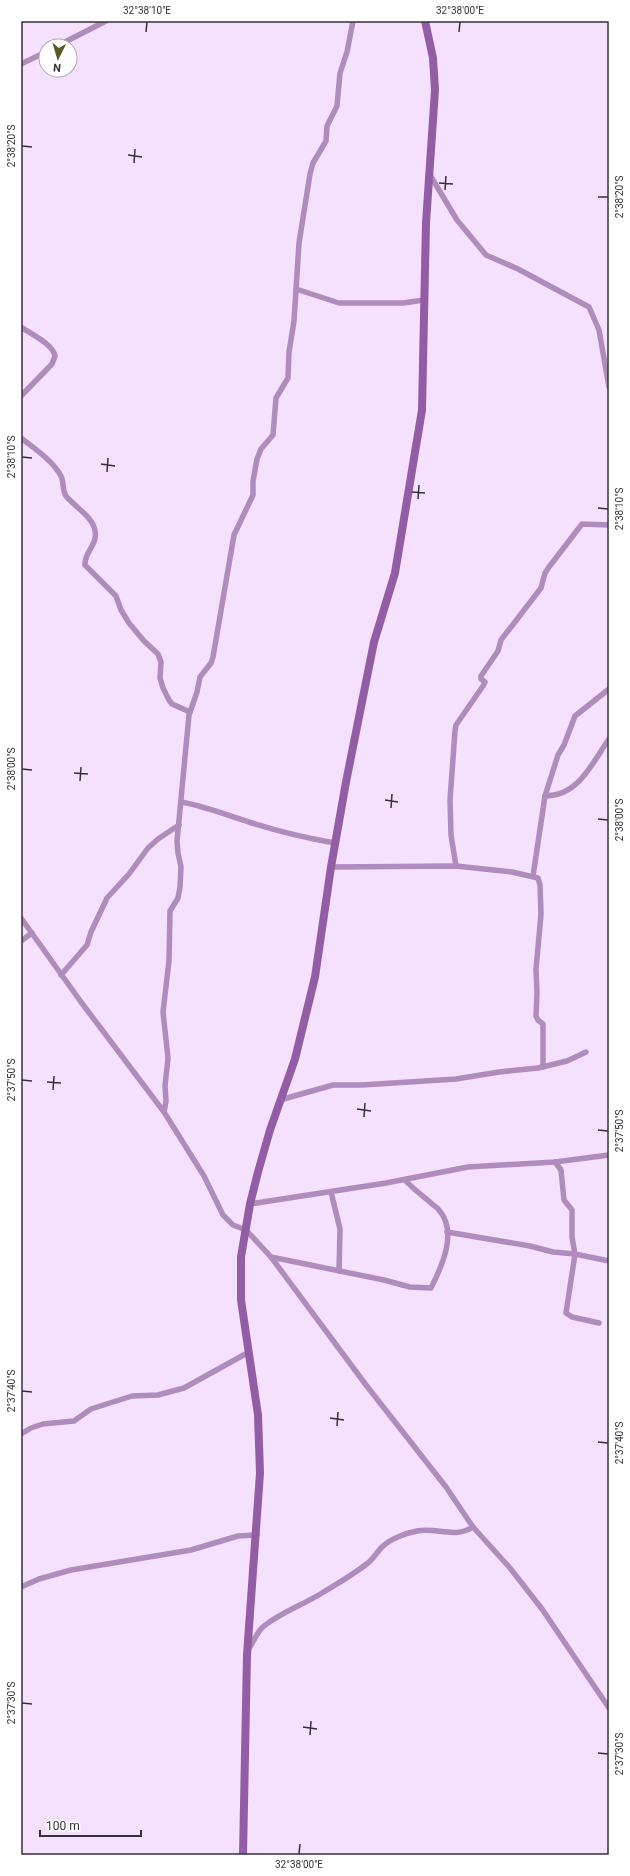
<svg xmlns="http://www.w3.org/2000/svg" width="630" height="1876" font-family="Roboto,sans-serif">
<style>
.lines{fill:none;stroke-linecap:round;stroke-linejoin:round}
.street{stroke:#b08cbd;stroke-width:5.5}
.secondary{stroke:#935da5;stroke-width:8}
.ticks{fill:none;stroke:#372f3a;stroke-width:1.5}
.neatline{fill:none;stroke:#372f3a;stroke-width:1.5}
.ticks-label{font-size:10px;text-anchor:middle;fill:#372f3a}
</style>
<rect width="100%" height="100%" fill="#f5e0fd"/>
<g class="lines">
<g class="street">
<path d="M57 46 106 21"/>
<path d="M21 64 46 52"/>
<path d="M430 175 457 220 486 255 518 269 589 307 599 330 609 387"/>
<path d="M296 289 339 303H403L424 300"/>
<path d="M21 327C31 334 53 344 55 356L52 364 21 396"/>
<path d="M21 438C35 449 52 460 61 476 64 482 62 490 66 496 75 507 93 517 95 531 98 545 84 552 85 565L116 596 121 610 129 623 144 641 158 654 161 662 160 678 163 688 169 700 172 704 190 712"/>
<path d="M545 796C579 796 592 763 609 739"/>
<path d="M181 802C205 806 226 815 249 822 277 831 306 838 335 843"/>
<path d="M456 866 451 835 450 800 455 731 456 725 483 686 485 682 481 679V676L498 651 501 640 541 588 545 573 549 567 582 524 609 525"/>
<path d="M331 867 456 866 512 872 538 878 540 885 541 914 536 969 537 993 536 1016 538 1020 543 1024V1067"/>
<path d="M533 876 545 796 558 755 564 745 575 716 609 689"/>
<path d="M21 918 81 1002 164 1112 204 1176 223 1215 233 1225 246 1230 271 1257 366 1385 446 1487 473 1527 510 1568 542 1609 609 1708"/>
<path d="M21 941 32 933"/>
<path d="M61 975 87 945 91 932 107 898 129 874 148 848 158 839 179 825"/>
<path d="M280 1100 333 1085H362L456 1079 499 1072 538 1068 567 1061 586 1052"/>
<path d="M164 1112 166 1101 165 1086 168 1058 163 1012 169 961 170 911 178 898 180 887 181 867 178 853 177 841 189 715 197 692 200 677 211 663 213 657 234 535 253 495V481L257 459 261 449 273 435 276 398 288 378 289 352 294 321 299 243 310 174 313 163 326 141 327 126 337 106 340 73 347 52 353 21"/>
<path d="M555 1162 561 1170 564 1200 572 1210V1237L575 1254 609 1261"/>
<path d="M331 1192 340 1229 339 1271"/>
<path d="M250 1204 386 1183 468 1167 555 1162 609 1155"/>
<path d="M447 1232 530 1246 553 1252 575 1254 566 1313 572 1317 599 1323"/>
<path d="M271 1257 384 1280 410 1287 431 1288C442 1266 458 1232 439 1210 437 1207 434 1206 432 1204 423 1196 413 1189 405 1180"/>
<path d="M21 1434 31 1428 43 1424 74 1421 91 1409 132 1396 158 1395 184 1388 249 1352"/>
<path d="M21 1587 39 1579 71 1570 191 1550 238 1536 257 1535"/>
<path d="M247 1651C253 1644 257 1631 264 1626 281 1612 303 1605 322 1593 337 1584 354 1574 368 1563 373 1559 377 1552 382 1547 390 1539 406 1533 417 1531 437 1527 454 1539 473 1527"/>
</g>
<path class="secondary" d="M243 1855 247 1655 260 1473 258 1415 241 1300V1257L250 1204 258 1172 270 1130 295 1059 315 977 331 867 346 782 374 642 395 573 422 410 426 223 435 90 433 58 425 21"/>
</g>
<path class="ticks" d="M146 32 147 22M459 32 460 22M22 146 32 147M128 155 142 157M134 163 135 149M439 183 453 184M445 190 446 176M598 197H608M22 457 32 458M101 464 115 466M107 472 108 458M412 492 425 493M418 499 419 485M598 508 608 509M22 769 32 770M74 773 88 774M80 781 81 767M385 800 398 802M391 808 392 794M598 819 608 820M22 1080 32 1081M47 1082 61 1083M53 1090 54 1076M357 1109 371 1111M364 1117 365 1103M598 1130 608 1131M22 1391 32 1392M330 1418 344 1420M337 1426 338 1412M598 1442 608 1443M22 1703 32 1704M303 1727 317 1729M310 1735 311 1721M598 1753 608 1754M299 1854 300 1844"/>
<rect width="630" height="1876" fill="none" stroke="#ffffff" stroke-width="44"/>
<g transform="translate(58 58) rotate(185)"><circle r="19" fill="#ffffff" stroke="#afacb0"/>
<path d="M0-3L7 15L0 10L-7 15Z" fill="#5d5b28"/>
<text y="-6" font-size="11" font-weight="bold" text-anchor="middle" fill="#372f3a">N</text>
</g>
<path d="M40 1830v6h101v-6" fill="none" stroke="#372f3a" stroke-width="2"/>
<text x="46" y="1830" font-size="12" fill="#372f3a" stroke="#ffffff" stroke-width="3" paint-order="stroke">100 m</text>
<rect x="22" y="22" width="586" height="1832" class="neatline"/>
<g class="ticks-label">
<text x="147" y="14">32°38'10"E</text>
<text x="460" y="14">32°38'00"E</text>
<text transform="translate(11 146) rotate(-90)" y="4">2°38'20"S</text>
<text transform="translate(619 197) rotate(-90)" y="4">2°38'20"S</text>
<text transform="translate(11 457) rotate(-90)" y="4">2°38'10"S</text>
<text transform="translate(619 509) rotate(-90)" y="4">2°38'10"S</text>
<text transform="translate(11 769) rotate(-90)" y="4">2°38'00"S</text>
<text transform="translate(619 820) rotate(-90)" y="4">2°38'00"S</text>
<text transform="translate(11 1080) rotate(-90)" y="4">2°37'50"S</text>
<text transform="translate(619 1131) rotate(-90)" y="4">2°37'50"S</text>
<text transform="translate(11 1391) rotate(-90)" y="4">2°37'40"S</text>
<text transform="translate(619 1443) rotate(-90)" y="4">2°37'40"S</text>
<text transform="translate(11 1703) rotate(-90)" y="4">2°37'30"S</text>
<text transform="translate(619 1754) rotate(-90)" y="4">2°37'30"S</text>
<text x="299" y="1868">32°38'00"E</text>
</g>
</svg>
